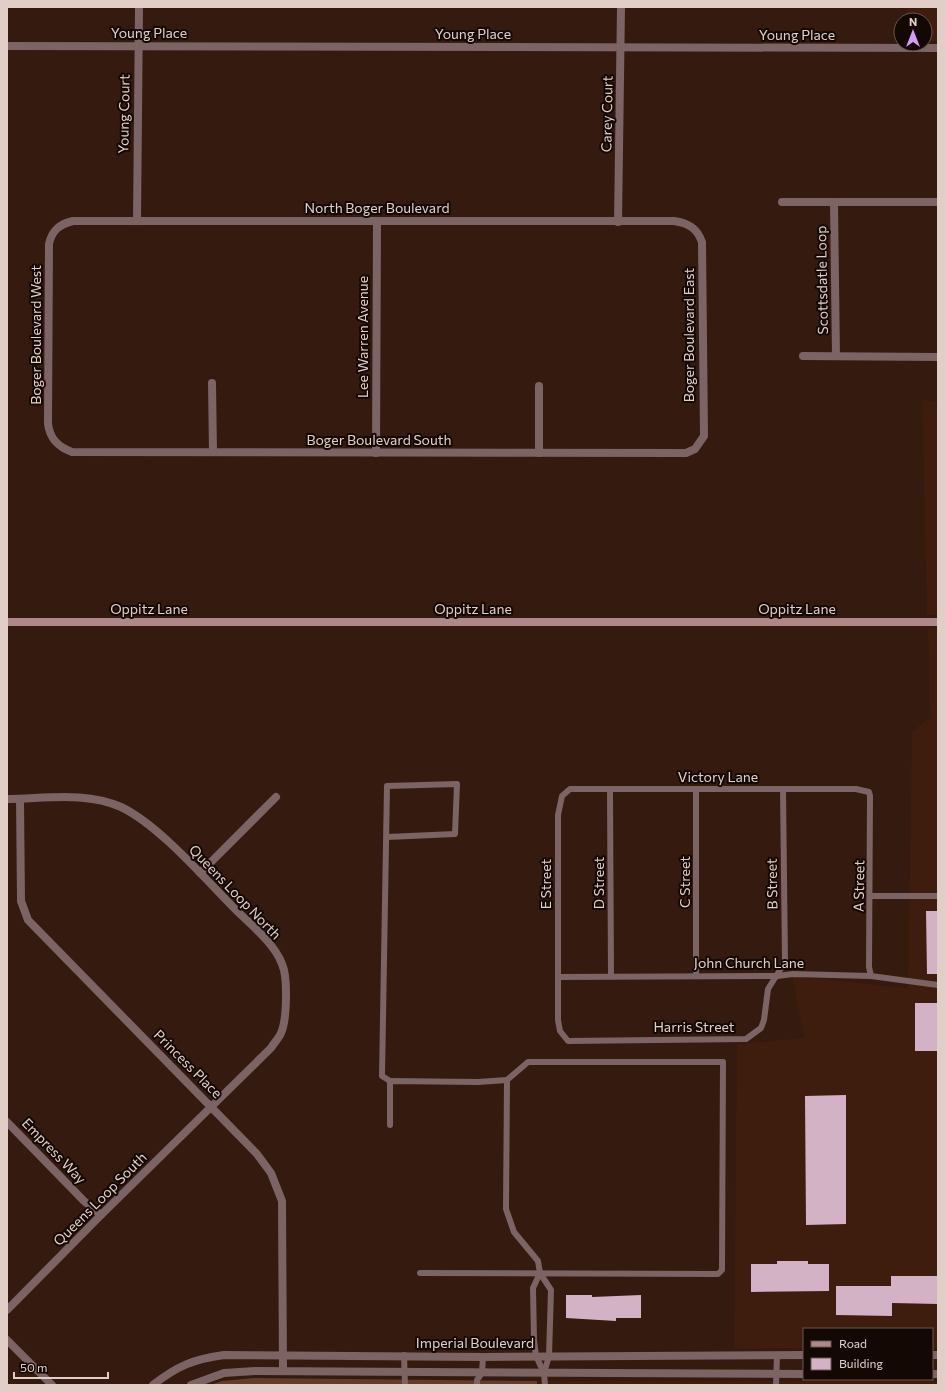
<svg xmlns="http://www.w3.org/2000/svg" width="945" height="1392" font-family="Commissioner,sans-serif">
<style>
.built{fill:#3e1d0f}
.green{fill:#633c2c}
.building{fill:#d4b2c5}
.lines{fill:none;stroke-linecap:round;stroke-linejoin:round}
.lane{stroke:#7c6364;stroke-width:6}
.street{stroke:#7c6364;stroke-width:8}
.secondary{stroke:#b0888a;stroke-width:8}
.labels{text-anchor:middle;stroke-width:4;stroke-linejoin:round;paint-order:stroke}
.street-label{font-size:14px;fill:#e1cfc7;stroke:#140804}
</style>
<rect width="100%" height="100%" fill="#341a0f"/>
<g class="built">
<path d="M906 7H938V41H925V20H906Z"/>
<path d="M922 400 938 402V615H927Z"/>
<path d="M928 629H938V1348H932V1329H804V1348L734 1349 737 1044 804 1038 792 976 908 988 912 731 930 718Z"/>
<rect x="537" y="1381" width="401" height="4"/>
</g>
<path class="green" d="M254 1378 537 1381V1385H210L222 1381Z"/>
<g class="building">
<path d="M926 911H938V974H927Z"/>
<rect x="915" y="1003" width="23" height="48"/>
<path d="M846 1095V1224L806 1225 805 1096Z"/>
<path d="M777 1261H808V1264H829V1291L751 1292V1264H777Z"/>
<path d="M891 1276H938V1304L892 1303V1316L836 1315V1286H891Z"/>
<path d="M566 1295H592V1297L641 1295V1318H616V1321L566 1318Z"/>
</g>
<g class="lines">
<g class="lane">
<path d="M610 790 611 975"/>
<path d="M696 790V975"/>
<path d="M783 790 785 962 768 989 764 1020 761 1028 746 1039 568 1041 560 1031 558 1020V815L562 796 570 789H856L869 792 870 796 869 967 871 976"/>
<path d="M387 837 455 834 457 784 387 786 382 1076 390 1081"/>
<path d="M870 896H938"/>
<path d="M559 977 777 976 793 974 871 976 938 985"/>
<path d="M507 1080 506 1209 514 1232 538 1261 540 1273 551 1290 549 1356 544 1373 545 1385"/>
<path d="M390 1125V1081L478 1082 507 1080 528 1062H723L722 1270 718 1274 420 1273"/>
<path d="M540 1273 533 1288 534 1340 536 1356 544 1373"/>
<path d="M404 1355 405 1385"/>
<path d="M477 1385V1380L482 1373 483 1357"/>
<path d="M776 1385 777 1355"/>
</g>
<g class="street">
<path d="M7 46 938 48"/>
<path d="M782 202H938"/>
<path d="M834 203 836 356"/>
<path d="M73 221H674C688 223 697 228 702 242L704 436 695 449 686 453 72 452C58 447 50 439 48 424L49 244C52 230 60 224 73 221Z"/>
<path d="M137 221 139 7"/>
<path d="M618 222 621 7"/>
<path d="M803 356 938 357"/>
<path d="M212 383 213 452"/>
<path d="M376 453 377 221"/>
<path d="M539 453V386"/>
<path d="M7 799C43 799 86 791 121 807 159 825 205 879 235 909 251 925 274 943 282 964 288 977 287 1020 281 1033 279 1038 274 1043 271 1048L101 1215 7 1310"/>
<path d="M20 799 21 901 28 920 257 1154 271 1173 282 1201 283 1371"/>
<path d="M200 873 276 797"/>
<path d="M7 1122 84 1201 101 1215"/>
<path d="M7 1340 52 1385"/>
<path d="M932 1355H938"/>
<path d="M932 1374H938"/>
<path d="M153 1385C177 1366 194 1359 224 1355L483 1357 804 1355"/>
<path d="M191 1385 224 1373 255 1371 804 1374"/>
</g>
<path class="secondary" d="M7 622H938"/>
</g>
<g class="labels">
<g class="street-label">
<text x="149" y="38">Young Place</text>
<text x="473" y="39">Young Place</text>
<text x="797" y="40">Young Place</text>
<text transform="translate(124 114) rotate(-89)" y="5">Young Court</text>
<text transform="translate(607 114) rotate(-89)" y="5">Carey Court</text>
<text x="377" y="213">North Boger Boulevard</text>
<text transform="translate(822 280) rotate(-91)" y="5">Scottsdatle Loop</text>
<text transform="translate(36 335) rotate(-90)" y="5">Boger Boulevard West</text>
<text transform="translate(689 335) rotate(-90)" y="5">Boger Boulevard East</text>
<text transform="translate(363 337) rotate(-90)" y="5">Lee Warren Avenue</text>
<text x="379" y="445">Boger Boulevard South</text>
<text x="149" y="614">Oppitz Lane</text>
<text x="473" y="614">Oppitz Lane</text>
<text x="797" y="614">Oppitz Lane</text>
<text x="718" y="782">Victory Lane</text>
<text transform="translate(685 882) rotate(-90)" y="5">C Street</text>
<text transform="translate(599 883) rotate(-90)" y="5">D Street</text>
<text transform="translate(546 884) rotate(-90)" y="5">E Street</text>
<text transform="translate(772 884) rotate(-91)" y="5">B Street</text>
<text transform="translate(859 886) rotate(-89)" y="5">A Street</text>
<text transform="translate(235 892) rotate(46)" y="5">Queens Loop North</text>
<text x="749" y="968">John Church Lane</text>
<text x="694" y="1032">Harris Street</text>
<text transform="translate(188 1064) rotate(45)" y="5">Princess Place</text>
<text transform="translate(54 1151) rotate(46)" y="5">Empress Way</text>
<text transform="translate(100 1199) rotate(-45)" y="5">Queens Loop South</text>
<text x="475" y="1348">Imperial Boulevard</text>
</g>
</g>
<rect width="945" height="1392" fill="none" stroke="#e1cfc7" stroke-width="16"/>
<rect x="803" y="1328" width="130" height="52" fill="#140804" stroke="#665852"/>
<rect x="811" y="1341" width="20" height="6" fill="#b0888a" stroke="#665852"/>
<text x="839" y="1348" font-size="12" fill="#e1cfc7">Road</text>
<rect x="811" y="1358" width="20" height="12" fill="#d4b2c5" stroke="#665852"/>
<text x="839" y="1368" font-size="12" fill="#e1cfc7">Building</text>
<g transform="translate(913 32)"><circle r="19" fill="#140804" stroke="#665852"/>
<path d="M0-3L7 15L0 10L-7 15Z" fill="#d19dfe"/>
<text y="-6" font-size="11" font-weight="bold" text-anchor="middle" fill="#e1cfc7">N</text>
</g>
<path d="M14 1372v6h94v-6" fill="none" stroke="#e1cfc7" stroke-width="2"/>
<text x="20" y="1372" font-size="12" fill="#e1cfc7" stroke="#140804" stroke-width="3" paint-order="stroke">50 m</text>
</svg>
